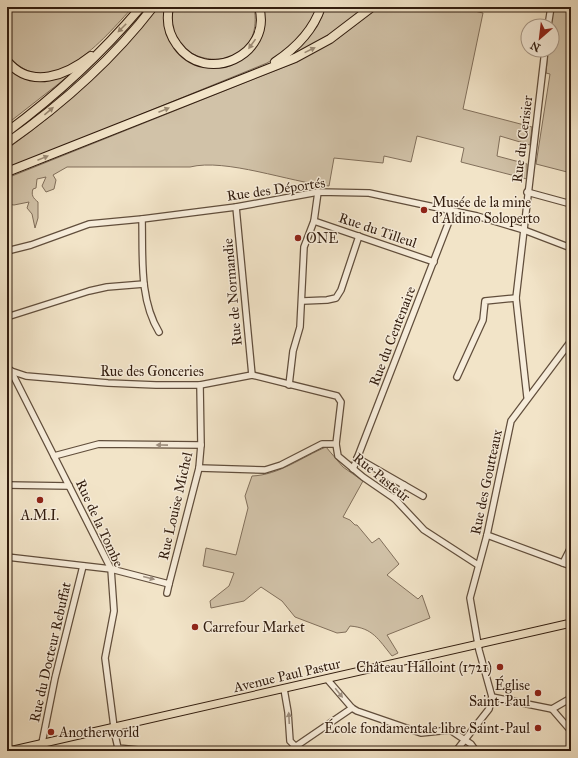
<svg xmlns="http://www.w3.org/2000/svg" width="578" height="758" font-family="'IM FELL Great Primer',serif">
<style>
.green{fill:#d1c2a8;stroke:#816f5b}
.lines{fill:none;stroke-linecap:round;stroke-linejoin:round}
.minor-casing{stroke:#614e3c;stroke-width:8}
.major-casing{stroke:#311c0e;stroke-width:9}
.highway-casing{stroke:#311c0e;stroke-width:10}
.minor{stroke:#f7eddb;stroke-width:5.5}
.major{stroke:#f2e4c8;stroke-width:7}
.highway{stroke:#f2e4c8;stroke-width:8}
.oneway{fill:#9b8a74}
.oneway2{fill:#9e8f7f}
.poi-dot{fill:#8f2418;stroke:#f7eddb;stroke-width:1.5}
.labels{text-anchor:middle;stroke-width:3;stroke-linejoin:round;paint-order:stroke}
.street-label{font-size:14px;fill:#311c0e;stroke:#f7eddb}
.poi-label{font-size:14px;fill:#311c0e;stroke:#f7eddb;text-anchor:start}
</style>
<rect width="100%" height="100%" fill="#f2e4c8"/>
<filter id="stains"><feTurbulence type="fractalNoise" baseFrequency=".005" numOctaves="4"/><feColorMatrix values="0 0 0 0 .2 0 0 0 0 .09 0 0 0 0 .02 0 0 0 .5 -.17"/></filter>
<radialGradient id="worn" r=".72"><stop offset=".6" stop-color="#630" stop-opacity="0"/><stop offset="1" stop-color="#630" stop-opacity=".3"/></radialGradient>
<g class="green">
<path d="M9 7H133C104 38 49 107 7 54V9Z"/>
<path d="M159 7H166C169 19 169 35 174 46 181 64 218 74 234 64 237 61 262 32 263 28 266 22 264 14 263 7H318C308 32 290 49 267 63L7 169V149C65 108 113 61 159 7Z"/>
<path d="M174 7H254C268 82 156 71 174 7Z"/>
<path d="M326 7H366L328 36 292 56 317 27Z"/>
<path d="M379 7H457L483 13 463 109 532 127 530 145 500 136 497 156 527 164V179L461 162 464 148 417 136 411 162 384 156 383 163 334 158 329 186C289 182 226 158 190 167H67L53 175 56 180 54 189 46 192 42 186 46 177 37 179 36 188 33 189C31 195 33 198 38 202V218L35 228 32 214 27 208 29 202 14 205 7 204V178L294 63 337 39Z"/>
<path d="M553 7H571V173L536 164 550 74 546 73 548 50H552L551 26Z"/>
<path d="M7 65 25 77 70 73 71 74 7 124Z"/>
<path d="M326 447 343 467 363 481 343 517 350 520 355 525H357L372 543 379 538 399 564 387 575 418 599 422 595 430 618 387 635 398 653 392 656C378 639 373 628 350 626L346 632 337 633 295 617 282 601 261 587 244 601 211 608 210 601 229 586 234 573 203 566 206 548 236 555 248 508 245 496 252 476C279 475 302 457 326 447Z"/>
</g>
<g class="lines">
<g class="minor-casing">
<g id="minor">
<path d="M548 26 551 7"/>
<path d="M527 192 571 204"/>
<path d="M236 207 252 375"/>
<path d="M142 219C143 257 139 299 159 332"/>
<path d="M314 221 434 262"/>
<path d="M7 251 31 245 89 224 142 219 236 207 318 192 369 193 420 204 477 216 524 230 571 248"/>
<path d="M303 301 327 300 336 298 341 290 359 236"/>
<path d="M7 317 89 291 107 287 144 284"/>
<path d="M7 367 11 371 111 569 114 611 105 658 115 735 118 748 148 751"/>
<path d="M11 371 26 376 108 383 156 385H200L252 375 337 396 341 402 336 444 338 456 363 477 395 499 424 530 478 565"/>
<path d="M457 377 483 320 485 301 516 298"/>
<path d="M289 385 293 351 300 327 304 247 314 221 318 192"/>
<path d="M527 397 516 298 545 50"/>
<path d="M54 456 99 444 201 445"/>
<path d="M357 458 423 496"/>
<path d="M199 468 265 470 281 465 322 444H336"/>
<path d="M353 469 453 211"/>
<path d="M7 485 69 486"/>
<path d="M395 499 404 485"/>
<path d="M487 535 571 566"/>
<path d="M7 557 111 569 169 584 199 468 201 445 200 385"/>
<path d="M563 563 571 547"/>
<path d="M167 593 169 584"/>
<path d="M327 679 352 708 357 711 421 733 450 730 471 744 476 751"/>
<path d="M284 689 288 712 290 741 300 751"/>
<path d="M492 697 479 650 470 598 487 535 511 421 571 341"/>
<path d="M492 697 552 709 571 698"/>
<path d="M552 709 571 731"/>
<path d="M42 743 55 678 83 566"/>
<path d="M289 751 352 708"/>
<path d="M456 751 489 709 492 697"/>
</g>
</g>
<g class="major-casing">
<path id="major" d="M9 751 571 623"/>
</g>
<g class="highway-casing">
<g id="highway">
<path d="M169 7C166 21 168 33 177 45 206 86 273 55 259 7"/>
<path d="M7 61C31 90 67 75 91 56"/>
<path d="M275 62C296 48 313 31 321 7"/>
<path d="M7 132C57 95 101 54 141 7"/>
<path d="M7 143C61 105 113 59 153 7"/>
<path d="M7 172 295 58 330 39 372 7"/>
</g>
</g>
<use href="#minor" class="minor"/>
<use href="#major" class="major"/>
<use href="#highway" class="highway"/>
</g>
<defs><path id="oneway-solid" d="M-6-.8H1V-3.2L6.5 0L1 3.2V.8H-6Z"/></defs>
<g class="oneway">
<use href="#oneway-solid" transform="translate(122 28) rotate(135)"/>
<use href="#oneway-solid" transform="translate(252 44) rotate(126)"/>
<use href="#oneway-solid" transform="translate(310 50) rotate(-26)"/>
<use href="#oneway-solid" transform="translate(164 110) rotate(-22)"/>
<use href="#oneway-solid" transform="translate(49 111) rotate(-40)"/>
<use href="#oneway-solid" transform="translate(43 158) rotate(-22)"/>
</g>
<g class="oneway2">
<use href="#oneway-solid" transform="translate(162 445) rotate(-179)"/>
<use href="#oneway-solid" transform="translate(149 578) rotate(14)"/>
<use href="#oneway-solid" transform="translate(339 693) rotate(51)"/>
<use href="#oneway-solid" transform="translate(289 718) rotate(-93)"/>
</g>
<g class="poi-dot">
<circle cx="424" cy="210" r="4"/>
<circle cx="298" cy="238" r="4"/>
<circle cx="40" cy="500" r="4"/>
<circle cx="195" cy="627" r="4"/>
<circle cx="500" cy="667" r="4"/>
<circle cx="538" cy="693" r="4"/>
<circle cx="538" cy="728" r="4"/>
<circle cx="51" cy="732" r="4"/>
</g>
<g class="labels">
<g class="street-label">
<text transform="translate(522 139) rotate(-83)" y="5">Rue du Cerisier</text>
<text transform="translate(276 189) rotate(-8)" y="5">Rue des Déportés</text>
<text transform="translate(378 230) rotate(19)" y="5">Rue du Tilleul</text>
<text transform="translate(232 292) rotate(-95)" y="5">Rue de Normandie</text>
<text transform="translate(392 336) rotate(-69)" y="5">Rue du Centenaire</text>
<text x="152" y="376">Rue des Gonceries</text>
<text transform="translate(382 477) rotate(39)" y="5">Rue Pasteur</text>
<text transform="translate(486 482) rotate(-78)" y="5">Rue des Goutteaux</text>
<text transform="translate(175 506) rotate(-77)" y="5">Rue Louise Michel</text>
<text transform="translate(100 523) rotate(65)" y="5">Rue de la Tombe</text>
<text transform="translate(50 652) rotate(-77)" y="5">Rue du Docteur Rebuffat</text>
<text transform="translate(287 675) rotate(-13)" y="5">Avenue Paul Pastur</text>
</g>
<g class="poi-label">
<text x="432" y="207">Musée de la mine<tspan x="432" dy="16">d'Aldino Soloperto</tspan></text>
<text x="306" y="243">ONE</text>
<text x="40" y="520" text-anchor="middle">A.M.I.</text>
<text x="203" y="632">Carrefour Market</text>
<text x="492" y="672" text-anchor="end">Château Halloint (1721)</text>
<text x="530" y="690" text-anchor="end">Église<tspan x="530" dy="16">Saint-Paul</tspan></text>
<text x="530" y="733" text-anchor="end">École fondamentale libre Saint-Paul</text>
<text x="59" y="737">Anotherworld</text>
</g>
</g>
<rect width="578" height="758" fill="none" stroke="#f2e4c8" stroke-width="24"/>
<rect x="8" y="8" width="562" height="742" fill="none" stroke="#311c0e" stroke-width="2"/>
<rect x="12" y="12" width="554" height="734" fill="none" stroke="#311c0e"/>
<g transform="translate(540 38) rotate(208)"><circle r="19" fill="#f7eddb" stroke="#a89989"/>
<path d="M0-3L7 15L0 10L-7 15Z" fill="#8f2418"/>
<text y="-6" font-size="11" font-weight="bold" text-anchor="middle" fill="#311c0e">N</text>
</g>
<rect width="100%" height="100%" filter="url(#stains)"/>
<rect width="100%" height="100%" fill="url(#worn)"/>
</svg>
